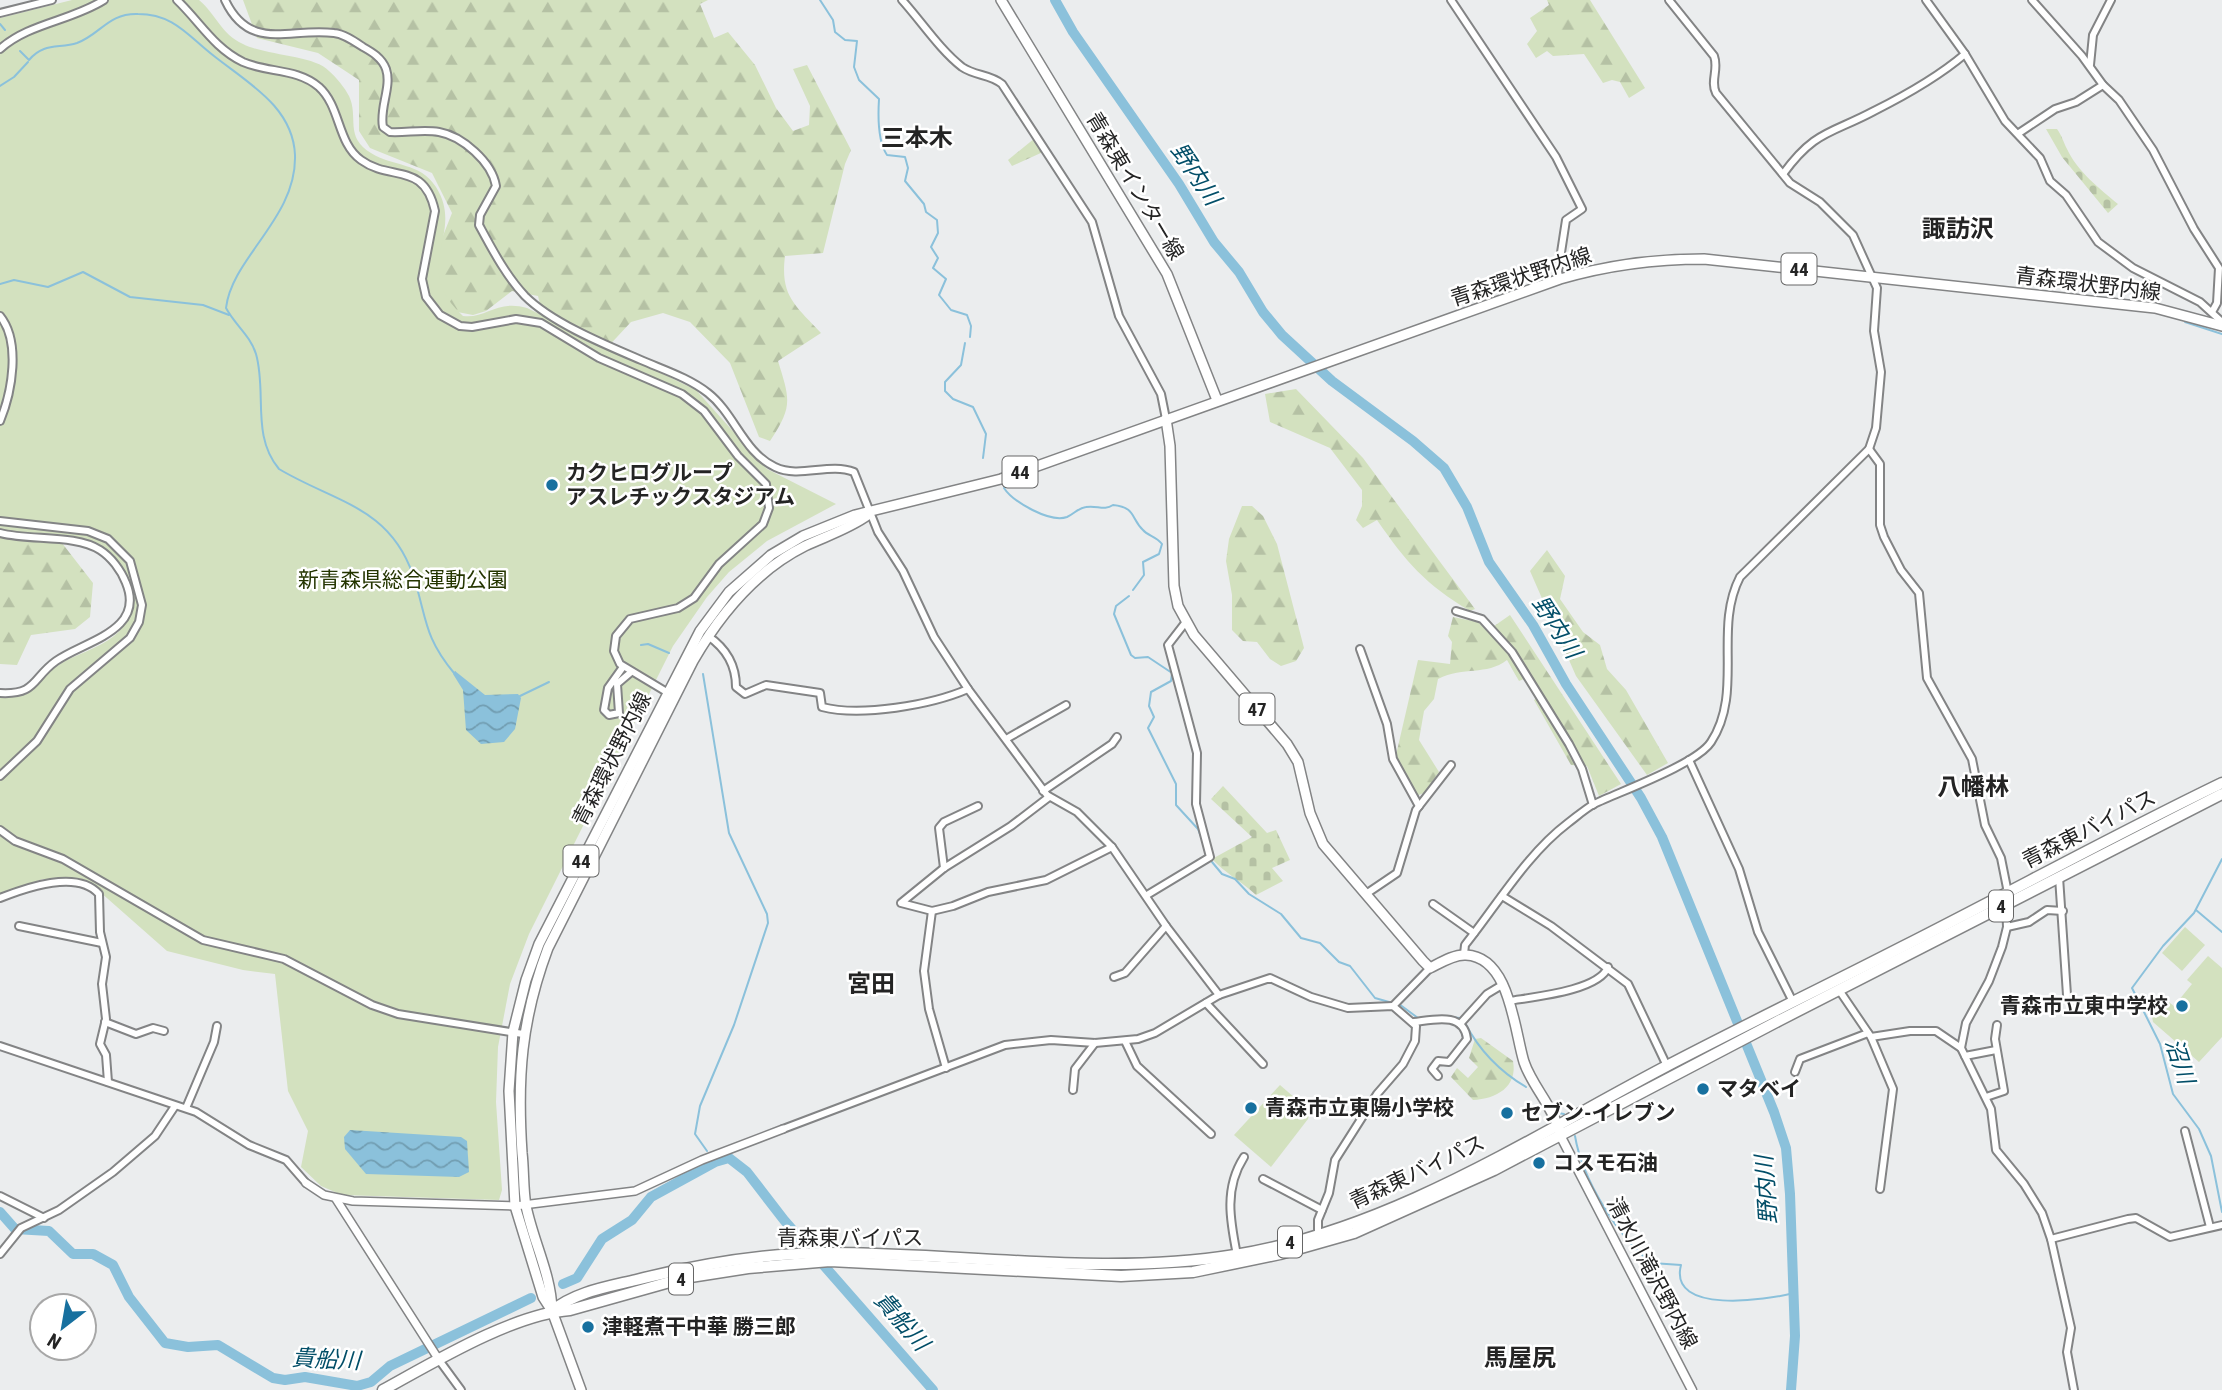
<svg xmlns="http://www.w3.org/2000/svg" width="2222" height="1390" font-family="'Roboto Condensed','Noto Sans JP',sans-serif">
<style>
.forest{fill:url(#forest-firs)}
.cemetery{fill:url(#cemetery-stones)}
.park{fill:#d3e1bf}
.water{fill:url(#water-waves)}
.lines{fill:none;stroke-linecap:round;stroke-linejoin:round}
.stream{stroke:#8bc1db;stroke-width:2}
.river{stroke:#8bc1db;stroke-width:10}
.minor-casing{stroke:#838485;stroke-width:10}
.tertiary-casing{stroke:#838485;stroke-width:10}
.secondary-casing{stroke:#838485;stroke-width:11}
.primary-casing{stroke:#838485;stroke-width:12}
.trunk-casing{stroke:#838485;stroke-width:13}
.minor{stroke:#fff;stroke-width:6}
.tertiary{stroke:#fff;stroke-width:7}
.secondary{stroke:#fff;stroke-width:8}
.primary{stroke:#fff;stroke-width:9}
.trunk{stroke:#fff;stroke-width:10}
.poi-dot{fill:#17709f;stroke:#fff;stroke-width:2.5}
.labels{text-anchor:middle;stroke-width:5;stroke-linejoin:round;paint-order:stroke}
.shield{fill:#fff;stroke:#666;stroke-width:2}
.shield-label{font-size:19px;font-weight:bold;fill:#242424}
.street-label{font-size:21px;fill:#242424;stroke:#fff}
.poi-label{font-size:21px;font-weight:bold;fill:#242424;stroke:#fff;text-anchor:start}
.park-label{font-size:21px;fill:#243500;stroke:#fff}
.water-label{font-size:23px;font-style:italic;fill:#024e68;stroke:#fff}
.quarter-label{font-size:24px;font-weight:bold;fill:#242424;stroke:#fff}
</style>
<defs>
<pattern id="forest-firs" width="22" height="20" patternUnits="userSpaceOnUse" patternTransform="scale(1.75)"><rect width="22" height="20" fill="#d3e1bf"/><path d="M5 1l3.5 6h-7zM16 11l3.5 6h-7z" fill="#b5c1a4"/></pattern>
<pattern id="cemetery-stones" width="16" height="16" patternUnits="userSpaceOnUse" patternTransform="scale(1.75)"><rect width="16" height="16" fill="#d3e1bf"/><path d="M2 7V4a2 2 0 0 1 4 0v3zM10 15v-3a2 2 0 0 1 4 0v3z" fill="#b5c1a4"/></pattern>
<pattern id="water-waves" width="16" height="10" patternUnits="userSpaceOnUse" patternTransform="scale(1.75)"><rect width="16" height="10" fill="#8bc1db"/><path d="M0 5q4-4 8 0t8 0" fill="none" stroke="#719db1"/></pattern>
</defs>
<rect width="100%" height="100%" fill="#ebedee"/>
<g class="forest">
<path d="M243 0H708L700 4 714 38 728 32 755 65 776 108 793 131 809 125 810 106 793 69 807 65 851 150 845 164 823 253 785 256C780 296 795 305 821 333L778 361C790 400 793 406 770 441L759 437 730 363 690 322 663 313 631 322 603 352 543 316 538 296 512 291 486 311 473 315 452 311 440 298 433 261 452 213 432 173 370 148 359 131V80L318 53 257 38Z"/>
<path d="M1547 0H1590L1645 88 1629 98 1620 82 1612 80 1603 83 1584 54 1553 56 1547 51 1536 58 1527 44 1537 31 1530 18 1549 5Z"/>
<path d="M1296 389 1363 458 1475 609 1470 611C1425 584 1406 562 1377 520L1363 528 1356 520 1362 506V490L1330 448 1270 422 1265 394Z"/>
<path d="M1242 506H1252L1263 516 1277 544 1304 648 1296 661 1281 666 1270 659 1257 642 1243 641 1232 630V595L1226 561 1229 539Z"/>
<path d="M0 530 55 534 93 583 90 617 75 629 31 635 17 665 0 664Z"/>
<path d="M1547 550 1565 576 1560 599 1583 632 1600 645 1607 669 1626 690 1668 763 1647 775 1576 676 1530 571Z"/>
<path d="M1510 615 1621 784 1599 796 1587 766 1571 765 1534 700 1537 698 1524 679 1519 681 1507 660C1486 676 1464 666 1438 679L1434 699 1424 711 1419 740 1439 772 1424 793 1416 796 1396 755 1418 660 1450 664 1452 642 1448 636 1453 617 1478 622 1487 631Z"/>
<path d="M1481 1038 1513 1061C1518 1087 1496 1099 1473 1100L1451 1077 1457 1068 1468 1078 1478 1067 1469 1058 1475 1039Z"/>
</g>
<g class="cemetery">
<path d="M2046 129H2057C2062 136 2063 141 2067 149 2077 171 2100 189 2118 204L2108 213 2062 157Z"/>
<path d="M1035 138 1043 152 1012 166 1008 160Z"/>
<path d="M1223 786 1267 833 1276 830 1290 860 1272 868 1283 881 1256 895C1242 882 1225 873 1212 859L1252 837 1211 799Z"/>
</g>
<g class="park">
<path d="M72 0H199C216 14 221 34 243 44 266 56 314 55 329 71 336 77 345 88 349 96 359 117 344 137 371 153 393 167 420 162 436 187 466 235 409 266 463 316 486 319 497 299 527 308L696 390 767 469 836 504 767 541 729 572 707 597 673 646 529 934 510 984 498 1047 496 1102 502 1190 499 1200 342 1195 321 1186 301 1167 308 1131 288 1091 275 974 243 970 167 951 91 884 43 879 0 894V697C41 699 31 683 57 666 75 654 98 649 114 636 146 610 131 565 100 546 75 530 29 536 0 529V18Z"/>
<path d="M2185 927 2205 945 2182 971 2162 953Z"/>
<path d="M2208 956 2222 968V1037L2199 1062 2153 1022 2151 1011 2162 997 2174 1006 2192 984 2187 980Z"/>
<path d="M1280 1085 1310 1111 1308 1119 1271 1167 1234 1135Z"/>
</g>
<g class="water">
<path d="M455 671 485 695 518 694 521 698 515 729 504 742 481 744 466 730 463 690 453 674Z"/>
<path d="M350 1130 461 1137 467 1141 469 1172 459 1177 366 1174 345 1149 344 1137Z"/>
</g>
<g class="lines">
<g class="stream">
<path d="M820 0 833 20 835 32 845 40 857 41 854 67 859 80 879 99C878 115 878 142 887 155L905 157 908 168 905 181 924 204 926 212 937 220 938 233 931 247 938 258 933 268 946 279 939 295 951 310 967 315 971 326 970 337"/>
<path d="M0 24 5 30"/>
<path d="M20 51 29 60C44 42 59 49 77 43 101 34 108 13 138 14 174 14 188 36 214 56 248 83 293 107 295 155 297 218 232 257 226 308 235 325 250 335 256 354 267 392 251 436 279 469 334 502 389 506 413 575 427 617 423 636 454 673"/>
<path d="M0 86 14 77 28 62"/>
<path d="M0 284 14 280 48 287 83 272 130 297 203 305 229 315"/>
<path d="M2185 322 2222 334"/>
<path d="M965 343 961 365 945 382V391L953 399 973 407 986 434 983 458"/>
<path d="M1004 488C1013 502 1050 523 1067 517 1074 514 1078 508 1086 507 1097 505 1104 511 1113 505 1136 507 1131 519 1143 530 1148 536 1156 536 1162 544L1159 554 1143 562 1144 575 1133 590"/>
<path d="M1129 596 1116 606 1114 614 1131 655 1135 658 1148 657 1172 673 1171 681 1151 692 1149 706 1154 717 1148 728 1176 784V805L1198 829 1203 842"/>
<path d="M641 645 648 644 669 653"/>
<path d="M703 674 729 833 767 914 768 923 734 1025 700 1106 695 1134 707 1151"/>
<path d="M520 696 549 682"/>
<path d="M2222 859 2194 913 2163 946 2132 988 2160 1044 2173 1094 2199 1129 2211 1156 2222 1212"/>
<path d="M1212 862 1222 874 1235 879 1249 894 1281 914 1301 938 1320 943 1339 962 1350 966 1375 998 1389 1002"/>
<path d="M2196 910 2222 932"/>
<path d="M1399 1004 1418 1018 1429 1017"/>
<path d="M1438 1016 1460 1018"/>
<path d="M1465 1023C1479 1050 1499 1071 1526 1087"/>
<path d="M1558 1113 1564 1114"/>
<path d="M1575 1136C1582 1178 1617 1237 1652 1263L1681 1265C1668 1315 1767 1300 1794 1293"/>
<path d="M714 1160 715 1162"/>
</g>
<g class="river">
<path d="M1055 0 1073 32 1179 184 1214 242 1239 272 1263 312 1282 335 1332 381 1413 441 1444 468 1467 507 1489 562 1533 625 1566 684 1641 798 1662 837 1774 1112 1786 1148 1790 1194 1795 1336 1791 1390"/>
<path d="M0 1212 15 1229 49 1231 73 1254H93L113 1265 129 1297 165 1343 188 1347 218 1345 273 1378 285 1380 305 1377 357 1386 371 1382 390 1366 531 1298"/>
<path d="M563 1284 577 1278 602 1239 632 1220 651 1197 715 1162 729 1158 747 1172 784 1220 933 1390"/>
</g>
<g class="minor-casing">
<g id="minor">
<path d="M177 0C200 22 214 48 243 62 268 73 297 68 319 87 341 107 337 143 361 160 391 182 424 161 435 211L422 279 426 297 440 315 460 326 472 327 516 319 541 323 599 358 682 394 704 411 738 456 766 484 769 508 763 524 719 564 694 598 678 608 630 619 616 636 614 651 620 664 670 694"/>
<path d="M225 0C250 53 290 27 334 33 344 34 354 41 363 47 372 52 382 58 386 69 392 87 379 108 383 127L390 132C406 133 423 129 439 132 462 136 492 162 496 186L480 215 479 225C492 249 506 276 525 296 552 323 606 345 641 360 664 370 689 378 708 393 734 413 744 453 775 467 800 479 829 462 854 472L878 532 903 571 934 637 968 689 1047 795 1077 812 1112 847 1166 926 1219 995"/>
<path d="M902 0C921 21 940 50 962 67 975 76 990 74 1002 84L1092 222 1119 316 1161 394 1166 419"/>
<path d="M1451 0 1556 157 1582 209 1566 220 1558 272 1560 279"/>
<path d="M1926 0 1965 54 2005 121 2040 158 2050 181 2066 195 2098 242 2133 268 2200 302 2222 322"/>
<path d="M2032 0 2082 56 2103 85 2119 100 2153 150 2194 229 2219 268 2217 303 2212 312"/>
<path d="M0 13 52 0"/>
<path d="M0 49C29 23 71 21 104 0"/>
<path d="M2090 65 2093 35 2111 0"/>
<path d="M2019 133 2055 109 2076 102 2103 85"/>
<path d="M1783 174C1815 130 1831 134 1874 111 1906 95 1938 77 1965 54"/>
<path d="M0 316C21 342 12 392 0 421"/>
<path d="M1869 449 1880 464V525L1884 537 1901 570 1919 593 1927 678 1972 759 1985 825 2001 858 2008 893"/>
<path d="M0 521 88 531 108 539 130 561 142 605 139 622 130 638 70 689 37 741 0 776"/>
<path d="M0 533C30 541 75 534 100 550 111 557 121 570 126 583 146 631 84 641 56 661 32 678 37 695 0 693"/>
<path d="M1456 611 1482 619 1512 652 1569 744 1582 769 1593 805"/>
<path d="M708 636C727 649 736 665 736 687L745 694 766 685 820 693 822 707C861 717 931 705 968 689"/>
<path d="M1360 649 1387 724 1393 759 1419 806"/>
<path d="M623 667 608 688 604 710 609 715 619 713 617 684 630 673"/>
<path d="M1006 739 1066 705"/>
<path d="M1689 760 1739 869 1758 932 1793 1002"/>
<path d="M1043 791 1112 744 1117 737"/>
<path d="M1049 797 1011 826 944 868 901 903 932 911 953 906 988 892 1046 880 1112 847"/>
<path d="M0 830 15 841 63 859 203 940 284 959 372 1005 398 1014 523 1034"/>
<path d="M944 868 939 828 944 822 978 806"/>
<path d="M2059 877 2067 995"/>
<path d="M1366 894 1397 873 1416 810 1451 765"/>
<path d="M1147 895 1210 857 1196 804 1197 753 1168 645 1185 623"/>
<path d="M1502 896 1551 926 1628 984 1667 1066"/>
<path d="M0 898C25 888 77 869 99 894L100 932 106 957 102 984 106 1019 100 1044 106 1055 108 1082"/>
<path d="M1433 904 1474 933"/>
<path d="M2006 904 2007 927 2002 947 1989 981 1966 1023 1961 1048 1991 1109 1996 1150 2024 1184 2042 1213 2051 1239 2071 1328 2067 1352 2074 1390"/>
<path d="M932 911 924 971 929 1009 946 1068"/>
<path d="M19 926 102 943"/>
<path d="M2007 927 2029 922 2047 910 2063 911"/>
<path d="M1464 954 1465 945C1497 905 1527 854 1568 823 1576 817 1585 809 1594 804 1621 791 1697 764 1711 742 1744 692 1713 629 1740 577L1869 449 1876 428 1881 372 1874 331 1877 288 1853 235 1820 202 1790 183 1716 93C1710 81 1719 69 1714 56L1669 0"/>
<path d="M1114 977 1125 973 1166 926"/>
<path d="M1839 990 1871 1037 1893 1089 1880 1189"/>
<path d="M1509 1001C1532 997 1599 991 1608 967"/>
<path d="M1206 1003 1263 1064"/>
<path d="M1393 1006 1430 968"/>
<path d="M105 1022 136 1034 153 1028 164 1031"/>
<path d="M1414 1022C1432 1020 1464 1011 1467 1039L1449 1062 1438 1061 1432 1069 1438 1076"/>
<path d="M1460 1024 1487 994 1502 985"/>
<path d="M1871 1037 1910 1031H1936L1961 1048"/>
<path d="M1125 1041 1137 1066 1211 1134"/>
<path d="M0 1046 196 1112 249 1145 286 1160 306 1183"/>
<path d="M1965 1056 1996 1050"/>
<path d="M1795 1072 1800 1059 1868 1033"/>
<path d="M1073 1090 1075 1069 1095 1043"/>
<path d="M1986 1097 2004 1091 1995 1039 1997 1025"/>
<path d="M186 1108 214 1042 217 1026"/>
<path d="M783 1129 1005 1045 1051 1040 1095 1043 1138 1039 1155 1033 1219 995 1270 978 1311 997 1348 1008 1393 1006 1416 1026 1415 1041 1403 1064 1377 1094 1335 1160 1329 1193 1318 1220V1235"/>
<path d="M2185 1131 2210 1227"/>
<path d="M1263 1179 1322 1210"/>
<path d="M0 1196 44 1218"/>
<path d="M2051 1239 2128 1219 2136 1218 2170 1237 2222 1225"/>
<path d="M0 1254 21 1228 59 1210 113 1172 155 1136 175 1106"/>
<path d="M1237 1255C1230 1220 1224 1188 1244 1157"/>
<path d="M439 1360 461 1390"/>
</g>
</g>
<g class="tertiary-casing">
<g id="tertiary">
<path d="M306 1183 324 1195 353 1201 515 1206 635 1191 702 1160 783 1129"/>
<path d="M336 1199 439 1360"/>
</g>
</g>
<g class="secondary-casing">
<path id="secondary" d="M1560 1135 1692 1390"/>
</g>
<g class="primary-casing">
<g id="primary">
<path d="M1001 0 1167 274 1217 400"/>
<path d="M1166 419 1170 446 1174 586 1178 606 1194 635 1287 744 1298 762 1310 813 1323 844 1423 961 1430 968C1440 963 1454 954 1466 955 1510 957 1514 1029 1524 1062 1532 1086 1552 1105 1559 1130"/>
<path d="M552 1310C551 1274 533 1241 526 1206 523 1189 524 1170 522 1153 517 1078 521 1020 548 948L693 661C720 614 755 571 805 546 826 536 849 529 868 515"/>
<path d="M581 1390 552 1311 543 1297 515 1206 509 1091 513 1032 526 980 539 944 700 631 729 592 771 555 803 536 855 515 1001 479 1560 279C1608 265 1655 259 1704 259L2155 308 2222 326"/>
</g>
</g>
<g class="trunk-casing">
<g id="trunk">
<path d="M552 1311C575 1292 607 1287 636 1280 696 1265 759 1254 822 1253 959 1252 1099 1277 1235 1255 1389 1230 1525 1141 1661 1069 1741 1027 1822 988 1902 947 2009 893 2114 835 2222 783"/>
<path d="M383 1390C434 1362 513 1314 570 1310L684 1278 748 1268 830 1261 1121 1276 1193 1272 1280 1254 1354 1233 1494 1170 1780 1020 2222 794"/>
</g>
</g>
<use href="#minor" class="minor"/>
<use href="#tertiary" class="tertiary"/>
<use href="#secondary" class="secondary"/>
<use href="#primary" class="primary"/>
<use href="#trunk" class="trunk"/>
</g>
<g class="poi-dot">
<circle cx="552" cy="485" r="7"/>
<circle cx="2182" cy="1006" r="7"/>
<circle cx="1703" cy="1089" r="7"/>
<circle cx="1251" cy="1108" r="7"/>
<circle cx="1507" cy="1113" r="7"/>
<circle cx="1539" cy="1163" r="7"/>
<circle cx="588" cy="1327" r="7"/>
</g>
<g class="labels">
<g class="shield">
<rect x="1781.5" y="253.5" width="35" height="31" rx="5"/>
<rect x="1002.5" y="456.5" width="35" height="31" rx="5"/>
<rect x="1239.5" y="693.5" width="35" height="31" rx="5"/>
<rect x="563.5" y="845.5" width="35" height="31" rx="5"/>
<rect x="1989" y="890.5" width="24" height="31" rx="5"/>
<rect x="1278" y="1226.5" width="24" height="31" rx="5"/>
<rect x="669" y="1263.5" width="24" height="31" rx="5"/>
</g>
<g class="shield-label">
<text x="1799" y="276">44</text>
<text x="1020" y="479">44</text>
<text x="1257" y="716">47</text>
<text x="581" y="868">44</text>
<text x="2001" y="913">4</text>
<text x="1290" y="1249">4</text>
<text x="681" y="1286">4</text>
</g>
<g class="street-label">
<text transform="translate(1135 186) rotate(59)" y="7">青森東インター線</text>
<text transform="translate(1521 277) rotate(-18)" y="7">青森環状野内線</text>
<text transform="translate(2088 284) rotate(7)" y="7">青森環状野内線</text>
<text transform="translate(612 759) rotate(-63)" y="7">青森環状野内線</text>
<text transform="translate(2089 829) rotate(-27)" y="7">青森東バイパス</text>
<text transform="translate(1417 1172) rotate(-25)" y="7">青森東バイパス</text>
<text x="850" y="1245">青森東バイパス</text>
<text transform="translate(1652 1273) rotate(62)" y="7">清水川滝沢野内線</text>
</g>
<g class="poi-label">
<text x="566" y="480">カクヒログループ<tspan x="566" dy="24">アスレチックスタジアム</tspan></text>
<text x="2168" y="1013" text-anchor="end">青森市立東中学校</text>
<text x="1717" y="1096">マタベイ</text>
<text x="1265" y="1115">青森市立東陽小学校</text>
<text x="1521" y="1120">セブン-イレブン</text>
<text x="1553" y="1170">コスモ石油</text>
<text x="602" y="1334">津軽煮干中華 勝三郎</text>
</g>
<g class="park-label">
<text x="403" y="587">新青森県総合運動公園</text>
</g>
<g class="water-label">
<text transform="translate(1196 174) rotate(56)" y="8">野内川</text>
<text transform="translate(1557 627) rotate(57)" y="8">野内川</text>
<text transform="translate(2180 1061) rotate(72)" y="8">沼川</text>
<text transform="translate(1766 1190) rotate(-94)" y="8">野内川</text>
<text transform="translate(902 1321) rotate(49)" y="8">貴船川</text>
<text transform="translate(326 1359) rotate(3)" y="8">貴船川</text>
</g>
<g class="quarter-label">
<text x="917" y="146">三本木</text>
<text x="1958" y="237">諏訪沢</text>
<text x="1973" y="795">八幡林</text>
<text x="871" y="992">宮田</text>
<text x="1520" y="1366">馬屋尻</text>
</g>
</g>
<g transform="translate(63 1327) rotate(211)"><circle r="33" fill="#ffffff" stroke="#a7a7a7" stroke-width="2"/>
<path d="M0-5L12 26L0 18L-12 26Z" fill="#17709f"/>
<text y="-10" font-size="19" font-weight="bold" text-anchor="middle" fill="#242424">N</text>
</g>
</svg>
